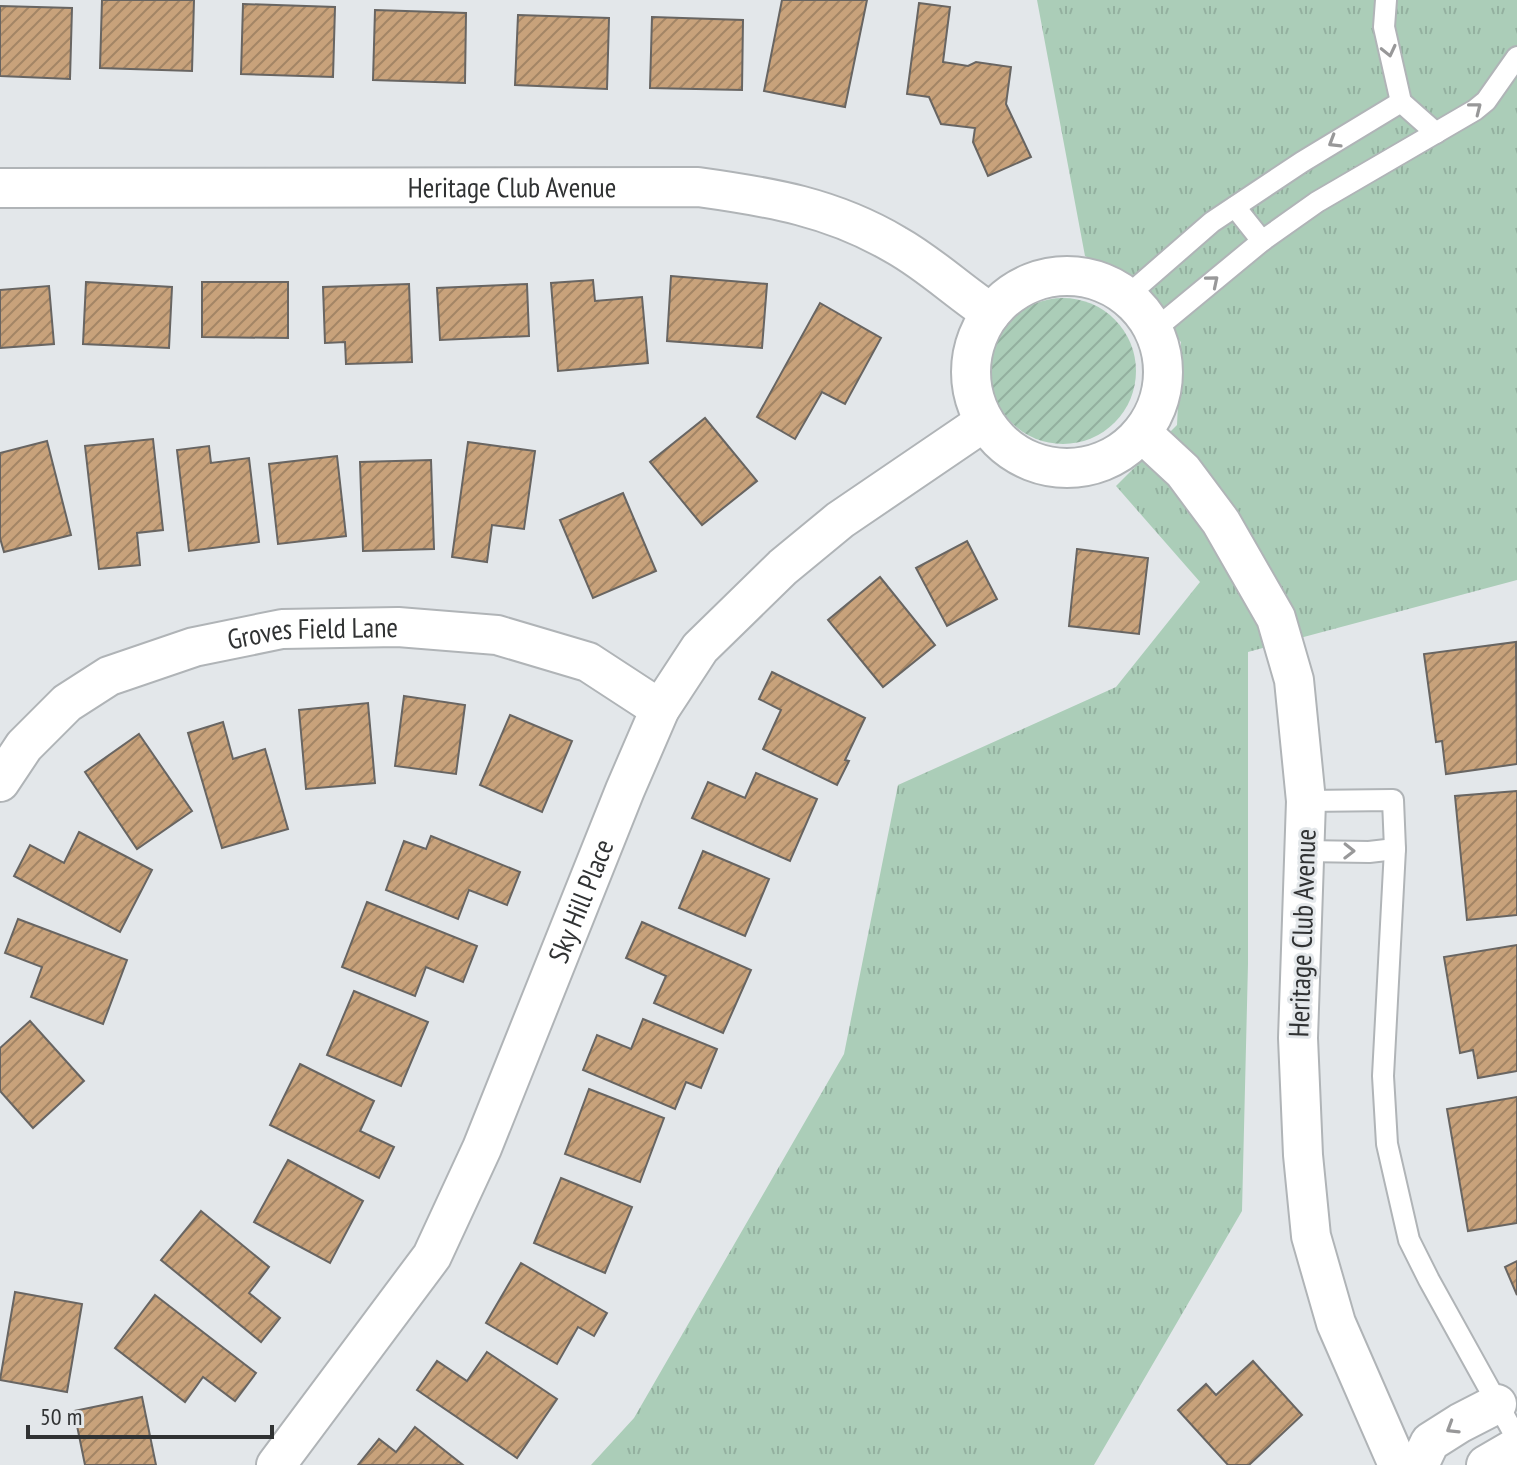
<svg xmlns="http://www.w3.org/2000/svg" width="1517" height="1465" font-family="'PT Sans Narrow',sans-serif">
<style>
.grass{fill:url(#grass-tufts)}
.garden{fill:url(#garden-furrows)}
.building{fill:url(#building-hatch);stroke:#686562;stroke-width:2}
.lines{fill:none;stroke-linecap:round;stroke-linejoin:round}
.lane-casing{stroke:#b0b4b7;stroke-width:24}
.street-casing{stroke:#b0b4b7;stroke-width:42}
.lane{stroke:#fff;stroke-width:20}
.street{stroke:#fff;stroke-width:38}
.oneway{stroke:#989899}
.labels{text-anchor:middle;stroke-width:6;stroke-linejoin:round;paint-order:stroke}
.street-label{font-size:28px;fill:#303233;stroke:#e3e7ea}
</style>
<defs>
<pattern id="grass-tufts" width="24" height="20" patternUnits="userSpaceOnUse" patternTransform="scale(2)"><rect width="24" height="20" fill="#abcdb8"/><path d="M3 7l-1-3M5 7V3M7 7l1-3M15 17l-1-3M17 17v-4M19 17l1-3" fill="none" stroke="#93b09f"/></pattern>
<pattern id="garden-furrows" width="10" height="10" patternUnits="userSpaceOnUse" patternTransform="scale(2)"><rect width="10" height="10" fill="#abcdb8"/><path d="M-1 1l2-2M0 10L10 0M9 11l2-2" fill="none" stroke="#93b09f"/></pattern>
<pattern id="building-hatch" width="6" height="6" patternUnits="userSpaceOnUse" patternTransform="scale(2)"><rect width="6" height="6" fill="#c8a27b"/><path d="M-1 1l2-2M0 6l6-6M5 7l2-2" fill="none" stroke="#a38565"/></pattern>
</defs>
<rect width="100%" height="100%" fill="#e3e7ea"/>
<path class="grass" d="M1037 0H1517V580L1248 652V964L1242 1211 1094 1465H591L634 1418 844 1054 898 785 1116 687 1200 582 1116 486 1177 425 1181 342 1103 265 1085 256Z"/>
<circle class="garden" cx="1063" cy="371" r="73"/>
<g class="building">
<path d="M102 0H194L192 71 100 68Z"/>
<path d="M782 0H867L845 107 764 91Z"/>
<path d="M919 3 950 7 943 62 968 66 976 62 1011 67 1006 104 1031 157 988 176 973 142 975 128 941 124 929 97 907 94Z"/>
<path d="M243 4 335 7 333 77 241 74Z"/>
<path d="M0 6 72 8 70 79 0 76Z"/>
<path d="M375 10 466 13 465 83 373 80Z"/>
<path d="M518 15 609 18 607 89 515 85Z"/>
<path d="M652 17 743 20 742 90 650 88Z"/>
<path d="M671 276 767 284 762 348 667 341Z"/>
<path d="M593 280 595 301 642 297 648 363 558 371 551 283Z"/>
<path d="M86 282 172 287 169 348 83 344Z"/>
<path d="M202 282H288V338L202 337Z"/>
<path d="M409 284 412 362 346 364 345 342 325 343 323 287Z"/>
<path d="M527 284 529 336 440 340 437 288Z"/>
<path d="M49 286 54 344 0 348V290Z"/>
<path d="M820 303 881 338 845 404 822 392 795 439 757 417Z"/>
<path d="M705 418 757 481 702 525 650 462Z"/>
<path d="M153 439 163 530 137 533 140 565 99 569 85 446Z"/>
<path d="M47 441 71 535 4 552 0 538V453Z"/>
<path d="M468 442 535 451 524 529 492 525 487 562 452 557Z"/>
<path d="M209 446 211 463 249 458 259 542 189 551 177 450Z"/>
<path d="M337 456 346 536 278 544 269 464Z"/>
<path d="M431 460 434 549 363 551 360 462Z"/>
<path d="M623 493 656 571 593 598 560 520Z"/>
<path d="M967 541 997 599 947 626 916 568Z"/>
<path d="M1077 549 1148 558 1139 634 1069 626Z"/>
<path d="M880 577 935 645 883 687 828 620Z"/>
<path d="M1516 642 1517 764 1446 774 1442 741 1436 742 1424 654Z"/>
<path d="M772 672 865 718 845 760 849 761 837 785 763 749 781 710 759 699Z"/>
<path d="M404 696 465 705 456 774 395 766Z"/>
<path d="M368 703 375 783 306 789 299 710Z"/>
<path d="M510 715 572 741 542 812 480 785Z"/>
<path d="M223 722 233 759 265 749 288 829 222 848 188 733Z"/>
<path d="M139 734 192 811 137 849 85 772Z"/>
<path d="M756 773 817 799 790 861 692 818 708 782 745 798Z"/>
<path d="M1517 791V915L1467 920 1455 796Z"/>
<path d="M79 832 152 870 120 932 14 876 30 845 64 863Z"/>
<path d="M431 836 520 872 507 905 469 890 458 919 386 890 404 841 426 849Z"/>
<path d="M703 851 769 879 745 936 679 908Z"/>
<path d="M367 902 477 946 463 982 426 967 415 996 342 967Z"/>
<path d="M18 919 127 960 103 1024 31 997 42 967 5 953Z"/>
<path d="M642 922 751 970 723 1033 654 1003 666 976 626 958Z"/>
<path d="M1517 945V1071L1478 1078 1473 1050 1460 1053 1444 957Z"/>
<path d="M354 991 428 1022 401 1086 327 1055Z"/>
<path d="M643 1019 717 1049 701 1088 686 1082 675 1109 583 1070 597 1035 631 1049Z"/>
<path d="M30 1021 84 1081 33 1128 0 1091V1048Z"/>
<path d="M300 1064 374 1101 360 1131 394 1147 379 1178 270 1125Z"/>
<path d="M589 1089 664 1118 640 1182 565 1154Z"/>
<path d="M1517 1097V1223L1468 1231 1447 1109Z"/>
<path d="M288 1160 363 1201 330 1263 254 1222Z"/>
<path d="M561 1178 632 1207 605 1273 534 1243Z"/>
<path d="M201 1211 269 1267 249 1293 280 1318 261 1342 161 1260Z"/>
<path d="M1517 1261V1295L1505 1267Z"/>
<path d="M521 1263 607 1313 594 1336 578 1327 557 1364 486 1323Z"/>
<path d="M15 1292 82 1304 67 1392 0 1380Z"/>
<path d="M155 1295 256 1373 235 1401 203 1377 185 1402 115 1348Z"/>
<path d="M487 1352 557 1399 517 1458 417 1390 437 1361 467 1381Z"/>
<path d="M1253 1361 1302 1415 1249 1465H1228L1178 1410 1206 1384 1216 1395Z"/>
<path d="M142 1397 156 1465H85L74 1411Z"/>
<path d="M415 1427 463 1465H358L379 1439 396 1452Z"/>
</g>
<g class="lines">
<g class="lane-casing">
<g id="lane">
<path d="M1386 0 1384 27 1401 102 1436 133"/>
<path d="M1235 207 1262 241"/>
<path d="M1127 296 1212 222 1302 162 1401 102"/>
<path d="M1153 331 1262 241 1317 202 1475 110 1486 101 1517 57"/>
<path d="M1306 801 1393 800 1395 849 1383 1076 1387 1144 1409 1240 1429 1280 1517 1439"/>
<path d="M1303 851 1369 852 1395 849"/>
</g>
</g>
<g class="street-casing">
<g id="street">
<path id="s1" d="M0 188 698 187C770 197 832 207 896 245 930 264 959 292 991 313"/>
<circle cx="1067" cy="372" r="96"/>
<path d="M1142 433 1183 471 1221 522 1276 618 1294 680 1306 801 1298 1038 1303 1155 1311 1236 1336 1323 1398 1465"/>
<path id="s2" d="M0 782 24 746 67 703 109 676 194 647 282 629 398 627 497 635 588 662 660 709"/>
<path id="s3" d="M276 1465 432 1256 482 1148 625 790 660 709 700 648 783 567 840 520 984 422"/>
<path d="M1419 1465 1430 1442 1460 1423 1497 1404"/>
<path d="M1486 1465 1517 1447"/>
</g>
</g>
<use href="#lane" class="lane"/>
<use href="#street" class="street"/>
</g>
<defs><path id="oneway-chevron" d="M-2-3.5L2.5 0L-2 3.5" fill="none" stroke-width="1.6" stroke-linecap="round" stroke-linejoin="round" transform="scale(2)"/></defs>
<g class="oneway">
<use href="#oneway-chevron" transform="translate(1389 51) rotate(77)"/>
<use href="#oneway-chevron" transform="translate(1476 108) rotate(-38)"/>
<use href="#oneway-chevron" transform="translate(1334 142) rotate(149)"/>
<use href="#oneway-chevron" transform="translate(1213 281) rotate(-40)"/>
<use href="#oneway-chevron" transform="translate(1349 851) rotate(1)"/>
<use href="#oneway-chevron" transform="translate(1452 1428) rotate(148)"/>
</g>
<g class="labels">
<g class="street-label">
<text dy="10" stroke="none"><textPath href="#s1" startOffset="512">Heritage Club Avenue</textPath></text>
<text dy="10" stroke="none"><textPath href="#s2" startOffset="364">Groves Field Lane</textPath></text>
<text dy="10" stroke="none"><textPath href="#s3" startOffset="646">Sky Hill Place</textPath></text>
<text transform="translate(1302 933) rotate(-88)" y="10">Heritage Club Avenue</text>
</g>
</g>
<path d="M28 1425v12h244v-12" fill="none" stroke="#303233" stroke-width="4"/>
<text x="40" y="1425" font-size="24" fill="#303233" stroke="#e3e7ea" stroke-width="6" paint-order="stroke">50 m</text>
</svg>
